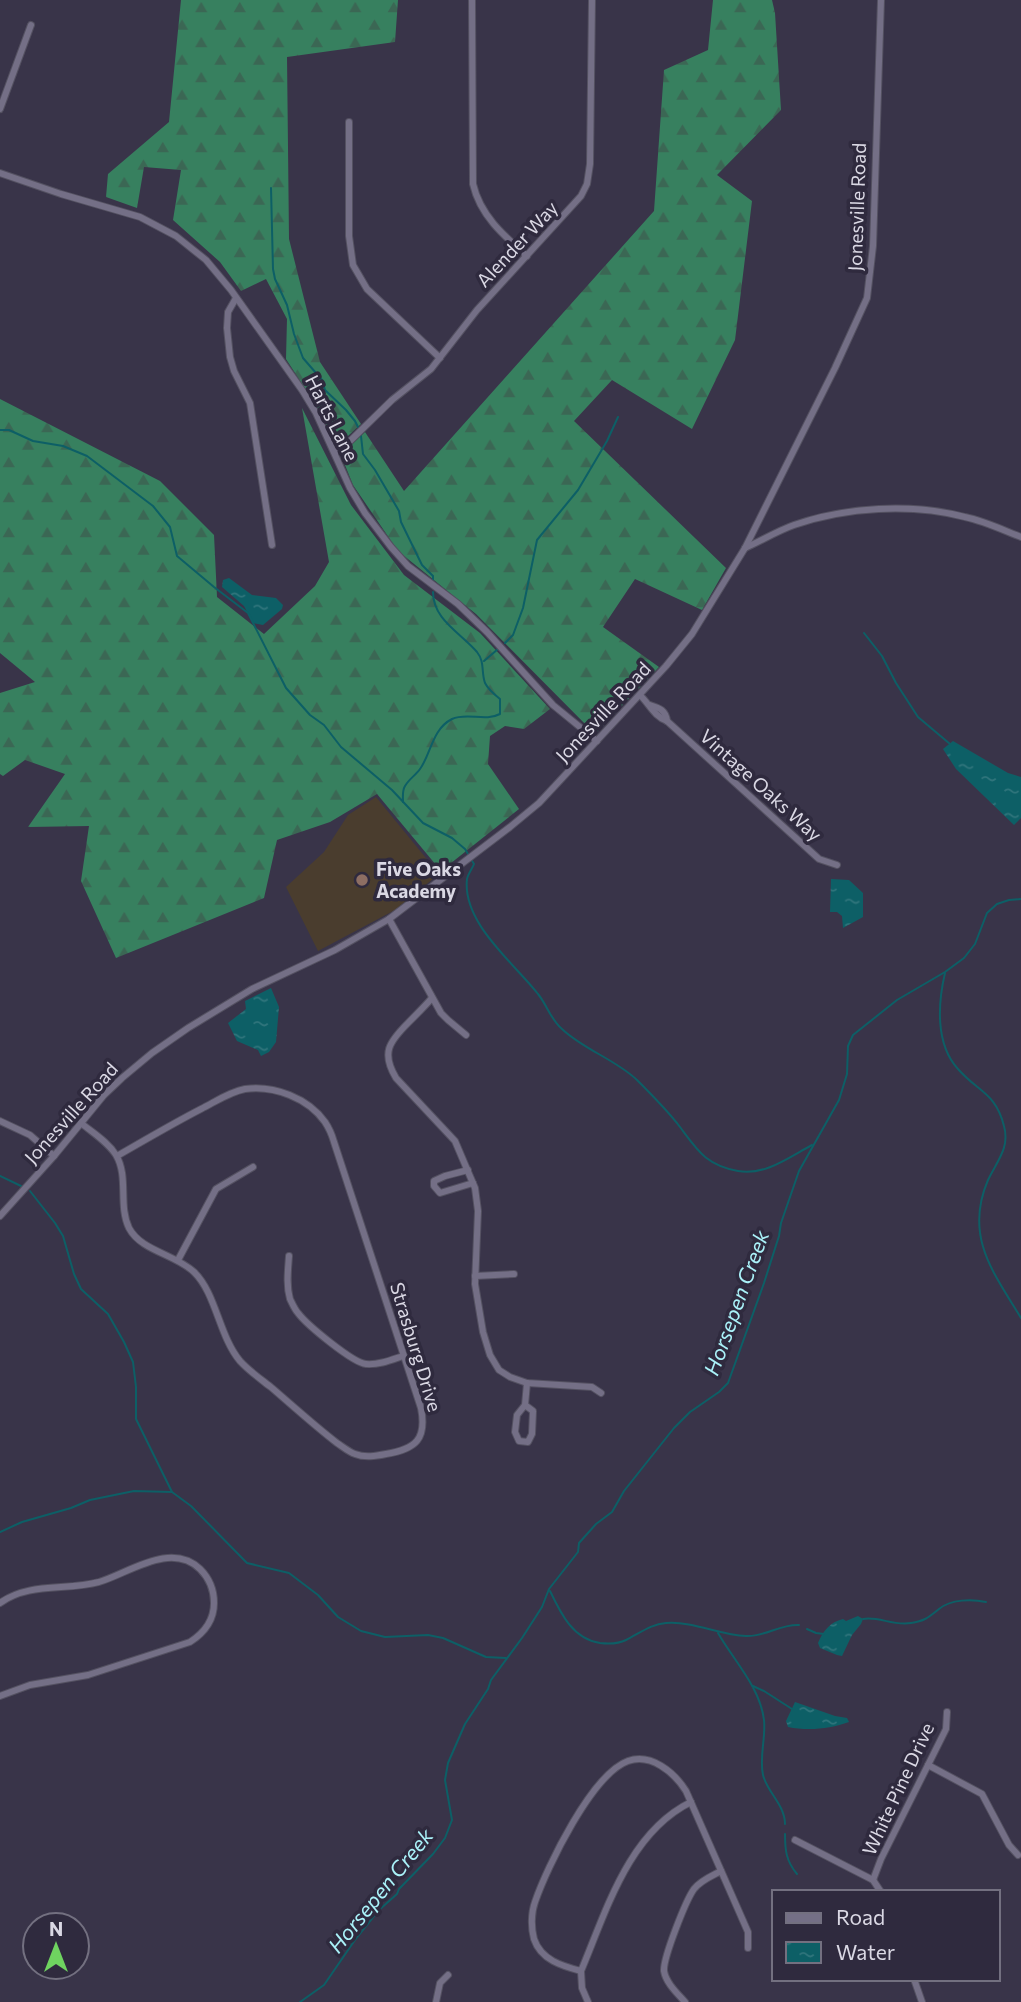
<svg xmlns="http://www.w3.org/2000/svg" width="1021" height="2002" font-family="Commissioner,sans-serif">
<style>
.education{fill:#4a3d2e}
.forest{fill:url(#forest-firs)}
.water{fill:url(#water-ripples)}
.lines{fill:none;stroke-linecap:round;stroke-linejoin:round}
.stream{stroke:#0d5f66;stroke-width:2}
.minor-casing{stroke:#545161;stroke-width:8}
.minor{stroke:#746f86;stroke-width:6}
.education-dot{fill:#8d6e63;stroke:#2f2a3e;stroke-width:2.5}
.labels{text-anchor:middle;stroke-width:7;stroke-linejoin:round;paint-order:stroke}
.street-label{font-size:19px;fill:#dad8e4;stroke:#2f2a3e}
.poi-label{font-size:19px;font-weight:bold;fill:#dad8e4;stroke:#2f2a3e;text-anchor:start}
.water-label{font-size:21px;font-style:italic;fill:#aaf2f9;stroke:#2f2a3e}
</style>
<defs>
<pattern id="forest-firs" width="22" height="20" patternUnits="userSpaceOnUse" patternTransform="scale(1.75)"><rect width="22" height="20" fill="#37805f"/><path d="M5 1l3.5 6h-7zM16 11l3.5 6h-7z" fill="#3b6754"/></pattern>
<pattern id="water-ripples" width="26" height="14" patternUnits="userSpaceOnUse" patternTransform="scale(1.75)"><rect width="26" height="14" fill="#0d5f66"/><path d="M2 4q2-2 4 0t4 0M15 11q2-2 4 0t4 0" fill="none" stroke="#30757c"/></pattern>
</defs>
<rect width="100%" height="100%" fill="#393449"/>
<path class="education" d="M376 797 439 874 395 910 318 951 286 887 324 852 348 815Z"/>
<g class="forest">
<path d="M181 0H398L395 42 287 57 289 239 320 362 361 424 337 446 319 410 286 359 287 319 266 279 241 291 220 262 173 220 181 170 144 167 137 208 106 197 108 174 169 122Z"/>
<path d="M713 0H772L775 13 781 110 717 175 752 201 735 340 692 429 612 380 574 421 726 568 702 610 635 579 603 627 659 667 595 734 476 614 398 551 353 485 341 455 365 432 404 491 654 211 664 70 708 50Z"/>
<path d="M0 399 160 481 214 535 217 597 264 634 315 586 329 562 302 408 351 505 404 575 480 633 550 709 524 729 505 726 490 736 488 764 519 809 441 871 377 794 330 822 277 840 264 898 116 958 81 881 89 826 28 827 65 774 25 760 3 776 0 774V693L35 682 0 653Z"/>
</g>
<g class="water">
<path d="M229 578 252 595 276 598 283 605 282 609 263 625 253 623 244 606 222 587 223 580Z"/>
<path d="M953 741 1008 773 1021 777V818L1014 825 956 769 943 749Z"/>
<path d="M831 879 849 880 863 893V917L843 928 842 916 837 912H830Z"/>
<path d="M271 988 279 1007 276 1042 269 1052 261 1056 258 1050 237 1041 228 1023 246 1009 245 1001Z"/>
<path d="M858 1616 863 1619 861 1624 852 1635 842 1656 837 1655 820 1648 818 1643C823 1631 830 1622 843 1619L846 1621Z"/>
<path d="M795 1702 835 1716 847 1718 849 1722C830 1729 808 1731 788 1727L786 1721Z"/>
</g>
<g class="lines">
<g class="stream">
<path d="M271 188 273 269 275 279 287 305 294 334 303 358 322 380 325 390 346 410 355 421 358 427"/>
<path d="M0 430H9L33 441 63 446 87 456 153 506 170 527 177 556 214 587 248 613 286 688 310 715 324 725 341 747 392 790 423 823 452 838 465 849 474 864C472 869 468 874 467 879 462 923 514 963 538 994 547 1005 551 1020 562 1029 584 1050 615 1059 637 1080 651 1094 668 1111 680 1127 698 1151 706 1165 738 1171 765 1176 789 1157 812 1145"/>
<path d="M361 436 363 454 375 470 399 511 401 522 422 565 433 576V580"/>
<path d="M864 633 882 656 896 683 918 717 950 744"/>
<path d="M505 643 513 635 523 608 537 540 578 490 607 441 618 417"/>
<path d="M484 661 498 649"/>
<path d="M403 802C403 796 402 791 405 786 409 779 416 775 420 769 431 754 432 729 452 719 467 712 485 722 500 714V699C495 695 488 689 485 683 481 672 485 662 477 652 461 633 433 620 433 592"/>
<path d="M945 973C938 1003 935 1044 958 1069 978 1092 996 1093 1004 1126 1010 1148 997 1161 988 1180 964 1236 993 1272 1021 1318"/>
<path d="M0 1176 21 1186"/>
<path d="M30 1191 55 1223 63 1236 74 1274 81 1289 108 1314 124 1342 133 1362 136 1387V1419L172 1492"/>
<path d="M0 1532 22 1522 71 1508 90 1500 134 1491 172 1492 191 1506 247 1563 289 1573 318 1595 338 1617 361 1631 385 1637 428 1635 443 1638 486 1657 506 1658"/>
<path d="M550 1591C561 1614 573 1639 600 1643 609 1644 618 1644 626 1640 640 1633 651 1624 666 1623 694 1621 719 1635 746 1636 765 1637 780 1624 799 1625"/>
<path d="M863 1619C879 1616 892 1626 911 1623 925 1621 929 1617 939 1609 951 1599 972 1599 986 1602"/>
<path d="M807 1629 816 1633 824 1634"/>
<path d="M718 1633C734 1661 760 1687 764 1720 766 1738 759 1757 763 1775 767 1792 785 1805 785 1824"/>
<path d="M753 1686 764 1691 792 1709"/>
<path d="M785 1834C785 1850 786 1861 797 1874"/>
<path d="M300 2002 324 1985 355 1940 379 1910 397 1894 399 1889 433 1854 445 1838 452 1820 445 1780 448 1763 465 1724 488 1689 491 1680 522 1638 542 1607 549 1589 578 1552 579 1543 596 1524 612 1512 624 1491 674 1428 690 1412 719 1392 728 1383 764 1283 779 1236 781 1223 799 1171 839 1100 847 1074 848 1046 853 1035 897 1000 945 972 964 958 975 944 987 913 997 904 1009 900 1021 899"/>
</g>
<g class="minor-casing">
<g id="minor">
<path d="M472 0 473 184C480 215 503 235 527 256"/>
<path d="M0 109 31 25"/>
<path d="M349 122V236L353 265 367 289 440 358"/>
<path d="M0 173 61 194 140 217 176 236 206 260 231 290 302 390 316 413 350 488 365 513 391 547 408 566 458 604 487 632 553 705 597 741"/>
<path d="M236 298 228 312 227 328 230 357 234 371 250 403 272 545"/>
<path d="M335 452 346 445 392 400 431 369 477 310 581 196 587 184 590 164 592 0"/>
<path d="M745 548C761 541 777 531 794 525 846 507 911 503 965 517 984 521 1003 530 1021 537"/>
<path d="M640 695C650 705 654 716 667 721L819 859 837 865"/>
<path d="M650 705C660 708 666 711 667 721"/>
<path d="M389 919 441 1013 448 1020 466 1035"/>
<path d="M432 998C424 1007 416 1015 408 1023 389 1042 381 1053 396 1078L455 1141 475 1188 478 1211 475 1284 483 1332 490 1355 499 1370 510 1377 527 1383 592 1387 601 1393"/>
<path d="M0 1121 30 1135 54 1156"/>
<path d="M81 1123C93 1133 108 1142 116 1155 129 1177 118 1205 129 1228 141 1251 175 1254 194 1272 216 1293 219 1336 240 1361 249 1371 262 1380 272 1388 294 1407 315 1426 337 1443 343 1447 349 1452 355 1454 365 1458 376 1456 386 1454 416 1449 427 1439 421 1408L334 1142C332 1135 329 1128 325 1122 308 1098 274 1085 245 1089 229 1092 215 1102 201 1109 172 1124 145 1140 117 1156"/>
<path d="M468 1170 445 1176 434 1181V1186L440 1193 473 1183"/>
<path d="M0 1216 54 1156 104 1095 122 1078 152 1053 188 1028 252 989 335 950 389 919 510 827 539 803 566 774 666 666 692 634 745 548 835 368 867 298 873 246 881 0"/>
<path d="M289 1256C288 1270 286 1285 290 1299 292 1303 295 1310 298 1313 307 1325 353 1363 366 1364 379 1365 391 1360 403 1356"/>
<path d="M178 1260 216 1189 253 1167"/>
<path d="M475 1276 514 1274"/>
<path d="M525 1405 533 1411 532 1434 528 1442 519 1441 515 1432 517 1415 525 1405 527 1383"/>
<path d="M0 1603C29 1582 66 1591 99 1582 129 1573 171 1541 200 1569 209 1578 214 1589 214 1603 214 1620 204 1633 190 1642L88 1675 30 1685 0 1696"/>
<path d="M928 1765 982 1794 1009 1845 1018 1855"/>
<path d="M795 1840 873 1880 881 1892"/>
<path d="M873 1880 881 1859 946 1729 947 1712"/>
<path d="M581 1971C562 1966 541 1960 534 1939 531 1928 531 1913 535 1902 547 1867 592 1774 628 1761 651 1753 674 1772 686 1791L748 1932V1948"/>
<path d="M914 1979 922 2002"/>
<path d="M436 2002 440 1983 448 1975"/>
<path d="M588 2002 582 1988 581 1971C606 1912 628 1833 691 1802"/>
<path d="M685 2002C677 1993 666 1983 664 1971 663 1958 686 1900 694 1889 701 1880 712 1876 721 1871"/>
</g>
</g>
<use href="#minor" class="minor"/>
</g>
<circle class="education-dot" cx="362" cy="880" r="7"/>
<g class="labels">
<g class="street-label">
<text transform="translate(857 207) rotate(-88)" y="7">Jonesville Road</text>
<text transform="translate(517 244) rotate(-47)" y="7">Alender Way</text>
<text transform="translate(332 418) rotate(63)" y="7">Harts Lane</text>
<text transform="translate(603 712) rotate(-47)" y="7">Jonesville Road</text>
<text transform="translate(761 785) rotate(42)" y="7">Vintage Oaks Way</text>
<text transform="translate(71 1113) rotate(-48)" y="7">Jonesville Road</text>
<text transform="translate(416 1347) rotate(73)" y="7">Strasburg Drive</text>
<text transform="translate(898 1789) rotate(-65)" y="7">White Pine Drive</text>
</g>
<g class="poi-label">
<text x="376" y="876">Five Oaks<tspan x="376" dy="22">Academy</tspan></text>
</g>
<g class="water-label">
<text transform="translate(737 1303) rotate(-70)" y="7">Horsepen Creek</text>
<text transform="translate(381 1891) rotate(-51)" y="7">Horsepen Creek</text>
</g>
</g>
<rect x="772" y="1890" width="228" height="91" fill="#2f2a3e" stroke="#737080" stroke-width="2"/>
<rect x="786" y="1913" width="35" height="10" fill="#746f86" stroke="#737080" stroke-width="2"/>
<text x="836" y="1925" font-size="21" fill="#dad8e4">Road</text>
<rect x="786" y="1942" width="35" height="21" fill="url(#water-ripples)" stroke="#737080" stroke-width="2"/>
<text x="836" y="1960" font-size="21" fill="#dad8e4">Water</text>
<g transform="translate(56 1946)"><circle r="33" fill="#2f2a3e" stroke="#737080" stroke-width="2"/>
<path d="M0-5L12 26L0 18L-12 26Z" fill="#6fd360"/>
<text y="-10" font-size="19" font-weight="bold" text-anchor="middle" fill="#dad8e4">N</text>
</g>
</svg>
